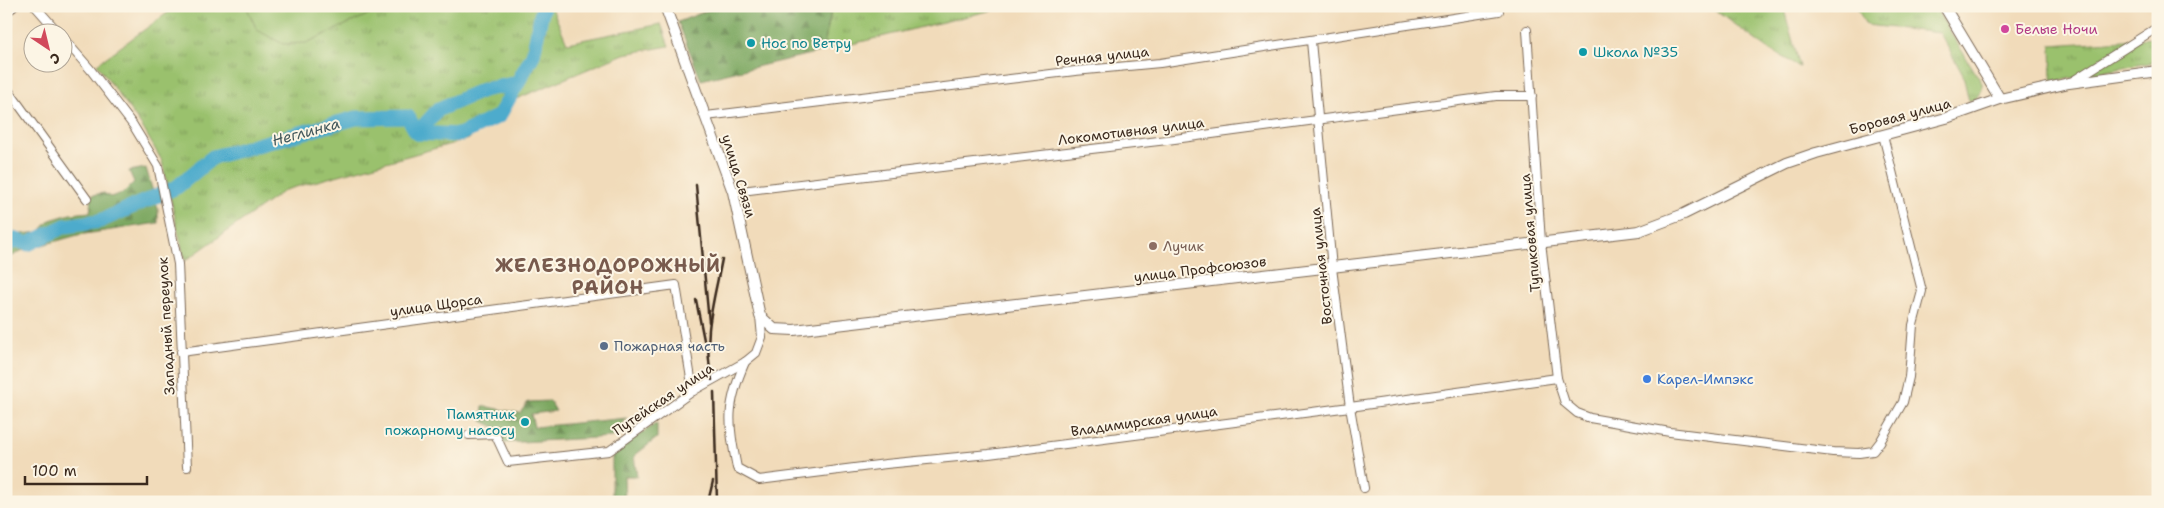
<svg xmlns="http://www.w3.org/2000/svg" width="2164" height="508" font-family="'Shantell Sans',sans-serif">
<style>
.grass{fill:url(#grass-tufts);stroke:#6a7646}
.forest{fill:url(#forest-firs);stroke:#5b683f}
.pitch{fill:#9ac16d;stroke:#6a7646}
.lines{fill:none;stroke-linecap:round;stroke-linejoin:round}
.river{stroke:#4eabcc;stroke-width:15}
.street-casing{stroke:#7b6855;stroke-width:10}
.secondary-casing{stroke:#7b6855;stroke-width:12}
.street{stroke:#fff;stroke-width:8}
.secondary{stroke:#fff;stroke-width:10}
.rail{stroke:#3b2a1e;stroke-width:2.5}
.hotel-dot{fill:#d1479c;stroke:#fcf5e5;stroke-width:2}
.culture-dot{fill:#0f9aa8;stroke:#fcf5e5;stroke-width:2}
.education-dot{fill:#8d6e63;stroke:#fcf5e5;stroke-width:2}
.service-dot{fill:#5c6f8a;stroke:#fcf5e5;stroke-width:2}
.shop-dot{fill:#3f7fe0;stroke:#fcf5e5;stroke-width:2}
.labels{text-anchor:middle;stroke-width:4;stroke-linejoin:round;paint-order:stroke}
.hotel-label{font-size:14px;fill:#b23c85;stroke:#fcf5e5;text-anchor:start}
.culture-label{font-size:14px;fill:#0d838f;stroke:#fcf5e5;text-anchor:start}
.street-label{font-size:14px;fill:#3b2a1e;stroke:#fcf5e5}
.education-label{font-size:14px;fill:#785e54;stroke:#fcf5e5;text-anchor:start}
.service-label{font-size:14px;fill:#4e5e75;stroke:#fcf5e5;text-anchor:start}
.shop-label{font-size:14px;fill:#366cbe;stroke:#fcf5e5;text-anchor:start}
.water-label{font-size:15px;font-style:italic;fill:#42575b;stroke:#fcf5e5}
.district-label{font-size:19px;font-weight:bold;letter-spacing:1px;fill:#785a4d;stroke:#fcf5e5}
</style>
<defs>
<pattern id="grass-tufts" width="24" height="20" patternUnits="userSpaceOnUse" patternTransform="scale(1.25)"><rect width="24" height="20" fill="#9ac16d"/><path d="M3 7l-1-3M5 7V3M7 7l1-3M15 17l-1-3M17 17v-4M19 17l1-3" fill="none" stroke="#7f9d59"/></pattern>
<pattern id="forest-firs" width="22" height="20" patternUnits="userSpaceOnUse" patternTransform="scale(1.25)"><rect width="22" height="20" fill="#7ba760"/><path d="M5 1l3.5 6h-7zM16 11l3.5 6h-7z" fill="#66884f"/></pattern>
</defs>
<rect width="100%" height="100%" fill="#fcf5e5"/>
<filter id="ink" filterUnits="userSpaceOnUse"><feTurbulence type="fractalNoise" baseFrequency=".02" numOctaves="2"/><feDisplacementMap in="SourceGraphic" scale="10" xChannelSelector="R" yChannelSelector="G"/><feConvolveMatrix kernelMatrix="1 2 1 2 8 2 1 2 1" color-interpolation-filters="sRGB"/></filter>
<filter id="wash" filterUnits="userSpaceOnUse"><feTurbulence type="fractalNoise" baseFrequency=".0096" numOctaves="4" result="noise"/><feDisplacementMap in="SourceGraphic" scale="20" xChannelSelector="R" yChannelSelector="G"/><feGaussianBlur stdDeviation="1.12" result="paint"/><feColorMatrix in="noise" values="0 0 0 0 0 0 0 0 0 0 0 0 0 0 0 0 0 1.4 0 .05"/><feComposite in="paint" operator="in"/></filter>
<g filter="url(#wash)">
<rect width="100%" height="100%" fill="#f1dbba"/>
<g class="grass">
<path d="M177 6H551L567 43 661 24 669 46 624 54 497 107 469 139 285 190 185 261 162 161 143 128 97 64Z"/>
<path d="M832 6H1009L823 51Z"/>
<path d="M1709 6H1783L1800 67 1768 49Z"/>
<path d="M1856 6H1934L1982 83V90L1976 98 1969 101 1963 75 1940 33 1866 25Z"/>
<path d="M2154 38 2158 50V61L2052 82 2051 45Z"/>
</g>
<g class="forest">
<path d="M719 6H832L823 51 701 80 678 22Z"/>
<path d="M146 168 158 209V223L78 235 21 251 6 260V236L39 232 50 220 70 214 90 212 92 195 104 193 110 197 123 193 134 182 129 171Z"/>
<path d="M550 401 556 411 531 414 534 427 627 418 613 437 502 443 499 429 482 421 483 406 520 413 528 402Z"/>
<path d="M657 423V438L634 456 637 476H624L625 501 612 502V453Z"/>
</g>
<path class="pitch" d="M246 6H387L306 43 283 44 257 30Z"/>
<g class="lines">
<g class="river">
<path d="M417 133 439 109 483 90 518 83"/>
<path d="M6 246 14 239 28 244 65 226 100 221 177 187 213 157 356 118 408 117 417 133 459 135 499 116 533 55 543 6"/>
</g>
</g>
</g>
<g filter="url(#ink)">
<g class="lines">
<g class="street-casing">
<g id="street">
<path d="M35 6 58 32"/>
<path d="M1527 30 1541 242 1557 378 1565 403 1577 413 1590 418 1670 432 1833 452 1859 453 1873 451 1880 442 1903 402 1909 377 1913 325 1922 291 1883 135"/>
<path d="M62 37 90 69 133 125 158 166 178 264 187 467"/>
<path d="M1311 41 1332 268 1350 407 1364 488"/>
<path d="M2073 81 2158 27"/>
<path d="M6 87 87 199"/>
<path d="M706 116 1075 71 1160 63 1499 11"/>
<path d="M733 192 1167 140 1496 96H1532"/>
<path d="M181 352 676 285 693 391"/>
<path d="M745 362C726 406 728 421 737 468L759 480 886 464 989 454 1350 407 1557 378"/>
<path d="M469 435 495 434 508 462 609 451 693 391 745 362 756 353 762 337 760 316"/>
</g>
</g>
<g class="secondary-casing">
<g id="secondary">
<path d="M665 6 733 192 760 316 774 329 794 330 1639 231 1684 214 1787 163 1816 153 1946 118 2000 99 2069 83 2158 71"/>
<path d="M1944 6 2000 99"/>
<path d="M6 11 13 6"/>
</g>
</g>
<use href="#street" class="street"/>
<use href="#secondary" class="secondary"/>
<g class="rail">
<path d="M696 185 709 322"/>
<path d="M696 300 704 340"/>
<path d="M712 380C702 336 714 301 722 259"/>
<path d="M714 392 717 502"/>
<path d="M708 502 713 481"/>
</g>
</g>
</g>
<circle class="hotel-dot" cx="2005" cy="29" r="5"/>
<g class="culture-dot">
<circle cx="751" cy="43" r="5"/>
<circle cx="1583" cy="52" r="5"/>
<circle cx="525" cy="422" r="5"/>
</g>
<circle class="education-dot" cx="1153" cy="246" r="5"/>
<circle class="service-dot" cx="604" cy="346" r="5"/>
<circle class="shop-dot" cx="1647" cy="379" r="5"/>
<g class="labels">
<g class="hotel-label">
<text x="2015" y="34">Белые Ночи</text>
</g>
<g class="culture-label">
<text x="761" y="48">Нос по Ветру</text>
<text x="1593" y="57">Школа №35</text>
<text x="515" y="419" text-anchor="end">Памятник<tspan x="515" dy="16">пожарному насосу</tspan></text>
</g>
<g class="street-label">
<text transform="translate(1102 56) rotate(-6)" y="5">Речная улица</text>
<text transform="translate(1900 116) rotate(-15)" y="5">Боровая улица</text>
<text transform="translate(1131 131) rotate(-7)" y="5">Локомотивная улица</text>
<text transform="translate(739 176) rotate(73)" y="5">улица Связи</text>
<text transform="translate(1530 233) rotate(-95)" y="5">Тупиковая улица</text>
<text transform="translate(1321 266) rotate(-96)" y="5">Восточная улица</text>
<text transform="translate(1200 269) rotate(-7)" y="5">улица Профсоюзов</text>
<text transform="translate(436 305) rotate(-8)" y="5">улица Щорса</text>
<text transform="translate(166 326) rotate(-93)" y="5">Западный переулок</text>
<text transform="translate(663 399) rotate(-34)" y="5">Путейская улица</text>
<text transform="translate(1144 421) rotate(-8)" y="5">Владимирская улица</text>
</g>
<g class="education-label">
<text x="1163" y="251">Лучик</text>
</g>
<g class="service-label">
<text x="614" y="351">Пожарная часть</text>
</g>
<g class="shop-label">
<text x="1657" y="384">Карел-Импэкс</text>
</g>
<g class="water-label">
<text transform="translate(306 132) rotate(-15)" y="5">Неглинка</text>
</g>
<g class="district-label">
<text x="608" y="272">ЖЕЛЕЗНОДОРОЖНЫЙ<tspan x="608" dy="22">РАЙОН</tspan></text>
</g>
</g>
<rect width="2164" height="508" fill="none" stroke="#fcf5e5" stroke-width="25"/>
<g transform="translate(48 48) rotate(145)"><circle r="24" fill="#fcf5e5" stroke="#afa495"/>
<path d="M0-4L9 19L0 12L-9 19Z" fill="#d1495b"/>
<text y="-8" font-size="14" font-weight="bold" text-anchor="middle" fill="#3b2a1e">С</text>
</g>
<path d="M25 476v8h122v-8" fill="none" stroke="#3b2a1e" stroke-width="2.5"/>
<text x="32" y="476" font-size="15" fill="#3b2a1e" stroke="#fcf5e5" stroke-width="4" paint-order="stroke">100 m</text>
</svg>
